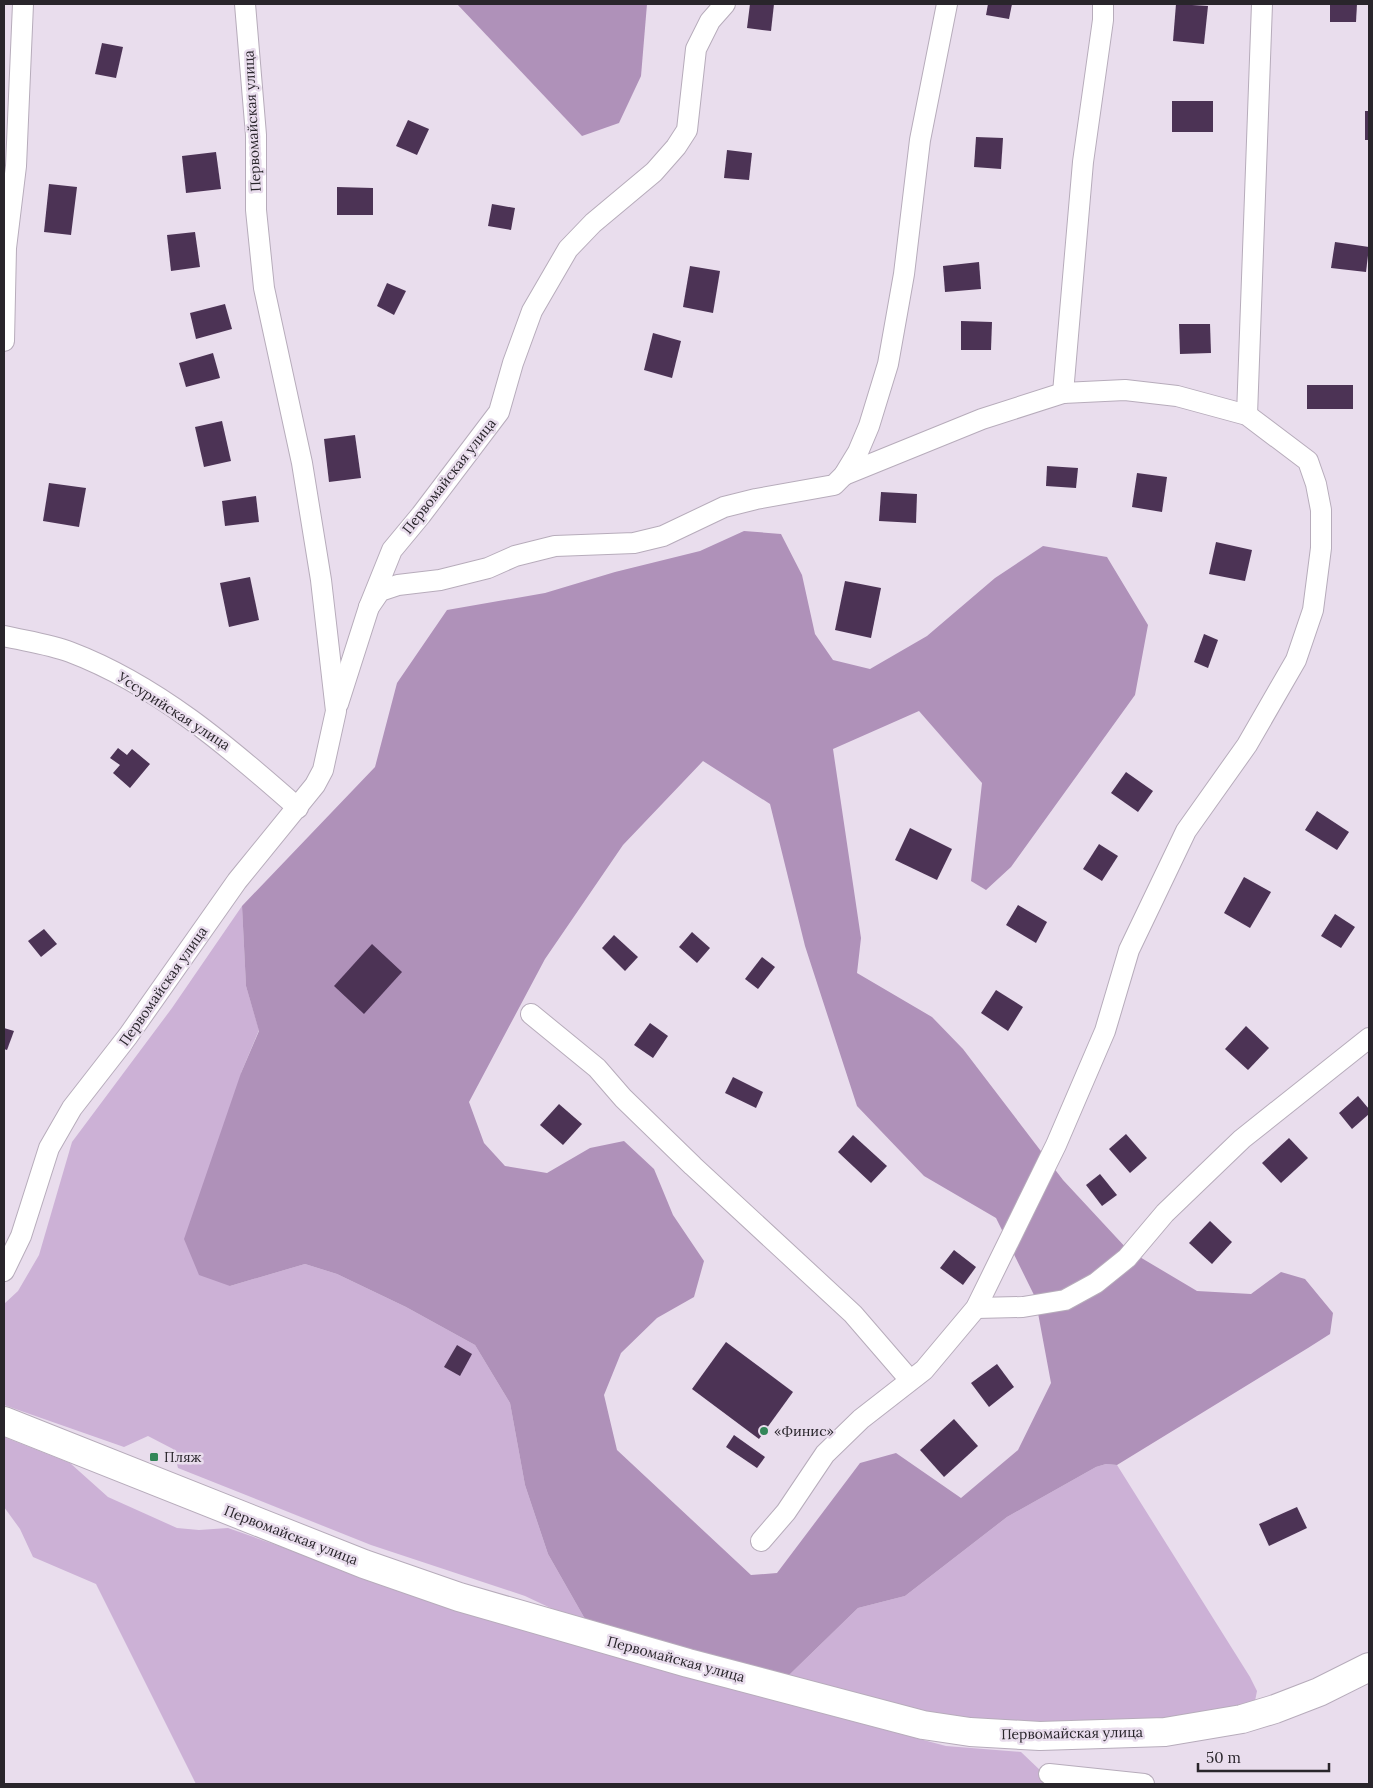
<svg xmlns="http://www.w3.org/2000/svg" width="1373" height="1788" font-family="Lora,serif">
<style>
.green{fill:#ccb1d6}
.forest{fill:#af91b9;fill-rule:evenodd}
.building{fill:#4c3355}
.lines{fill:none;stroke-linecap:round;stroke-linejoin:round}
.minor-casing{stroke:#b7acbb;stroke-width:22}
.primary-casing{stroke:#b7acbb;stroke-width:30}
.minor{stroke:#fff;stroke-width:20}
.primary{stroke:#fff;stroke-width:28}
.poi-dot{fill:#338659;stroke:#e9dded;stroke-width:2}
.labels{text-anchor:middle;stroke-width:5;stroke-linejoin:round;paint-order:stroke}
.street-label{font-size:14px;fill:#29252b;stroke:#e9dded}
.poi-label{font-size:14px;fill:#29252b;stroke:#e9dded;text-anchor:start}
</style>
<rect width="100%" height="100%" fill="#e9dded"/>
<g class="green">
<path d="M242 906 246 986 259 1030 241 1073 230 1286 305 1264 337 1274 406 1307 475 1345 510 1403 525 1485 548 1554 589 1626 525 1596 371 1545 178 1468 173 1449 148 1436 124 1447 4 1405V1304L18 1291 39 1255 72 1142 172 1008Z"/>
<path d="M4 1437 70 1463 108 1497 177 1528 199 1530 228 1528 498 1623 799 1707 946 1746 1021 1752 1042 1772 1044 1784H196L96 1584 33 1557 20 1529 4 1507Z"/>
<path d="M1106 1464 1117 1465 1250 1677 1257 1691 1255 1701 1244 1707 1168 1719 1012 1724 917 1713 787 1677 858 1608 905 1596 1007 1517 1096 1467Z"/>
</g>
<g class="forest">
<path d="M457 4H647L641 76 619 123 582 136Z"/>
<path d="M744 531 781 534 802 575 815 634 833 660 870 669 927 636 995 578 1043 546 1107 557 1148 625 1135 695 1011 867 986 890 971 881 982 783 919 711 833 749 861 938 857 973 932 1017 963 1049 1063 1180 1128 1250 1197 1291 1251 1294 1281 1272 1305 1279 1333 1313 1330 1334 1308 1348 1117 1465 1106 1464 1096 1467 1007 1517 905 1596 858 1608 787 1677 589 1626 548 1554 525 1485 510 1403 475 1345 406 1307 337 1274 305 1264 230 1286 199 1275 184 1239 241 1073 259 1031 246 986 242 906 375 767 397 683 447 610 545 593 615 572 700 551ZM703 761 770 804 805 946 857 1106 924 1176 996 1218 1035 1297 1051 1383 1018 1450 961 1498 896 1453 860 1463 777 1573 751 1575 617 1450 604 1395 621 1353 657 1318 694 1297 704 1261 673 1215 654 1169 624 1141 590 1148 547 1173 505 1166 484 1143 469 1102 545 959 623 845Z"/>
</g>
<g class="building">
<path d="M750 4H774L771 31 747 28Z"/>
<path d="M988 4H1012L1009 19 986 15Z"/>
<path d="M1176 4 1208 6 1204 44 1173 41Z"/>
<path d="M1330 4H1357L1356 22H1330Z"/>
<path d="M102 43 123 47 116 78 95 74Z"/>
<rect x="1172" y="101" width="41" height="31"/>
<rect x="1365" y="111" width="4" height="29"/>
<path d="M408 120 429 129 417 155 396 146Z"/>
<path d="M976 137 1003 138 1001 169 974 167Z"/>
<path d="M727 150 752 153 749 180 724 178Z"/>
<path d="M216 152 221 189 186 193 182 156Z"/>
<path d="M49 184 77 187 71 235 44 232Z"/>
<path d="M337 187 373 188V215H337Z"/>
<path d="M492 204 515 208 511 230 488 226Z"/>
<path d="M195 232 200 267 171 271 167 235Z"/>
<path d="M1335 242 1369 247 1366 272 1331 268Z"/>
<path d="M979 262 981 289 945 292 943 266Z"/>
<path d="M690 266 720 271 713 313 683 307Z"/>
<path d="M387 283 406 291 394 315 377 306Z"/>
<path d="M225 304 232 329 196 339 190 313Z"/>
<path d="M961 321 992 322 991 350H961Z"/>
<path d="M1179 324H1210L1211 353 1180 354Z"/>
<path d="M653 333 681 341 672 378 644 370Z"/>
<path d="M213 353 220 378 186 387 179 363Z"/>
<rect x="1307" y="385" width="46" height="24"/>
<path d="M222 421 231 461 204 467 195 427Z"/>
<path d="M355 435 361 478 329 482 324 439Z"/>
<path d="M1047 466 1078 468 1076 488 1046 486Z"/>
<path d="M1137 473 1167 477 1162 512 1132 507Z"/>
<path d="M49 483 86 488 79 527 43 521Z"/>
<path d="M881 492 917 494 916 523 879 521Z"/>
<path d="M256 496 259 522 225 526 222 501Z"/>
<path d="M1216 542 1252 550 1245 581 1209 574Z"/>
<path d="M250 577 259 620 229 627 220 583Z"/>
<path d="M845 581 881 588 871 638 835 630Z"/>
<path d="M1204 634 1218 640 1208 668 1194 662Z"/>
<path d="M118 748 127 755 132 749 150 764 130 788 113 773 120 765 110 758Z"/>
<path d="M1126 772 1153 791 1138 812 1111 793Z"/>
<path d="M1317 811 1349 832 1337 850 1305 830Z"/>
<path d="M910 828 952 849 937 880 895 860Z"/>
<path d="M1099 844 1118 856 1102 881 1083 869Z"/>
<path d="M1244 877 1271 892 1250 928 1224 913Z"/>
<path d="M1018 905 1047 922 1036 943 1006 925Z"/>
<path d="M1335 914 1355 927 1341 948 1321 936Z"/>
<path d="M44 929 57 944 41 957 28 941Z"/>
<path d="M692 932 710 948 697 963 679 947Z"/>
<path d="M614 935 638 957 625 971 602 948Z"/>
<path d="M372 944 402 972 364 1014 334 986Z"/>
<path d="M762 957 775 967 758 989 745 979Z"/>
<path d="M996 990 1023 1007 1008 1031 981 1013Z"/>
<path d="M650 1023 668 1036 653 1058 634 1045Z"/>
<path d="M1246 1026 1269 1048 1248 1070 1225 1049Z"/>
<path d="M4 1028 14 1031 7 1050 4 1049Z"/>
<path d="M733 1077 763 1092 756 1108 725 1093Z"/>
<path d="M1358 1096 1369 1109V1114L1352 1129 1339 1113Z"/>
<path d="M559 1104 582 1124 563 1145 540 1125Z"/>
<path d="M1126 1134 1147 1158 1130 1173 1109 1149Z"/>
<path d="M853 1135 887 1166 871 1183 838 1152Z"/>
<path d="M1289 1138 1308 1158 1281 1183 1262 1163Z"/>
<path d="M1100 1174 1117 1195 1102 1206 1086 1185Z"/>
<path d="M1210 1221 1232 1242 1212 1264 1189 1243Z"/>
<path d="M954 1250 976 1267 963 1285 940 1268Z"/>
<path d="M726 1342 793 1392 759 1439 692 1389Z"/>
<path d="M457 1345 472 1354 460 1376 444 1367Z"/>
<path d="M997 1364 1014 1387 989 1407 971 1383Z"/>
<path d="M954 1419 978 1446 944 1477 920 1450Z"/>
<path d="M734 1435 765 1457 757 1468 726 1447Z"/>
<path d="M1297 1507 1307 1528 1269 1546 1259 1524Z"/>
</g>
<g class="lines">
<g class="minor-casing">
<g id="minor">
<path d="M4 341 6 248 16 166 23 4"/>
<path d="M1063 393 1083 162 1103 20V4"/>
<path d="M1247 415 1262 4"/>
<path d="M369 607 380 591 398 585 440 580 488 568 515 556 555 546 634 543 663 536 724 507 756 499 834 485 844 475 858 452 869 426 888 364 904 274 920 140 947 4"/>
<path d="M4 636C25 641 49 644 70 652 157 685 229 747 298 808"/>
<path d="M338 704 369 607 392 550 421 515 499 412 513 363 532 311 568 249 593 223 654 172 676 147 687 130 696 49 710 21 725 4"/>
<path d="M531 1014 597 1068 623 1098 693 1166 853 1314 910 1380"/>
<path d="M4 1271 21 1236 49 1148 72 1108 128 1036 237 881 315 785 323 770 336 711 321 580 302 463 264 288 256 210V135L245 4"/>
<path d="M976 1308 1023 1307 1065 1300 1096 1283 1127 1258 1165 1213 1242 1139 1369 1038"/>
<path d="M761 1541 786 1512 825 1454 861 1419 924 1370 976 1308 1056 1145 1105 1031 1129 950 1186 831 1247 745 1296 660 1313 610 1321 548V510L1316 484 1308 461 1247 415 1177 396 1125 390 1063 393 982 419 844 475"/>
<path d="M1049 1774 1144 1784"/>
</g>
</g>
<g class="primary-casing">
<path id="primary" d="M4 1421 364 1564 459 1597 688 1663 923 1725 970 1732 1040 1736 1165 1732 1242 1719 1275 1709 1319 1692 1369 1667"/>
</g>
<use href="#minor" class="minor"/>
<use href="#primary" class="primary"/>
</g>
<g class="poi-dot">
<circle cx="764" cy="1431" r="5"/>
<rect x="149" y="1452" width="10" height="10" rx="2.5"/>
</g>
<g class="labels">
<g class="street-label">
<text transform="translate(252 121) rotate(-93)" y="5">Первомайская улица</text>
<text transform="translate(449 476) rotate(-52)" y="5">Первомайская улица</text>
<text transform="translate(174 711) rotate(33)" y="5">Уссурийская улица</text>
<text transform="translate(163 986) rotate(-55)" y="5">Первомайская улица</text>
<text transform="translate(291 1535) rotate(21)" y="5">Первомайская улица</text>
<text transform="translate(676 1659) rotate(15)" y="5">Первомайская улица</text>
<text transform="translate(1072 1733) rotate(-1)" y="5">Первомайская улица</text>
</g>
<g class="poi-label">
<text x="774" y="1436">«Финис»</text>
<text x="164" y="1462">Пляж</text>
</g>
</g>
<rect width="1373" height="1788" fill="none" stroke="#29252b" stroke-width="10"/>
<path d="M1198 1763v8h131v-8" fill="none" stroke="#29252b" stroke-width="2.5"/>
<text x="1206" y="1763" font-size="15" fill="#29252b" stroke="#e9dded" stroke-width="4" paint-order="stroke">50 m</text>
</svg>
